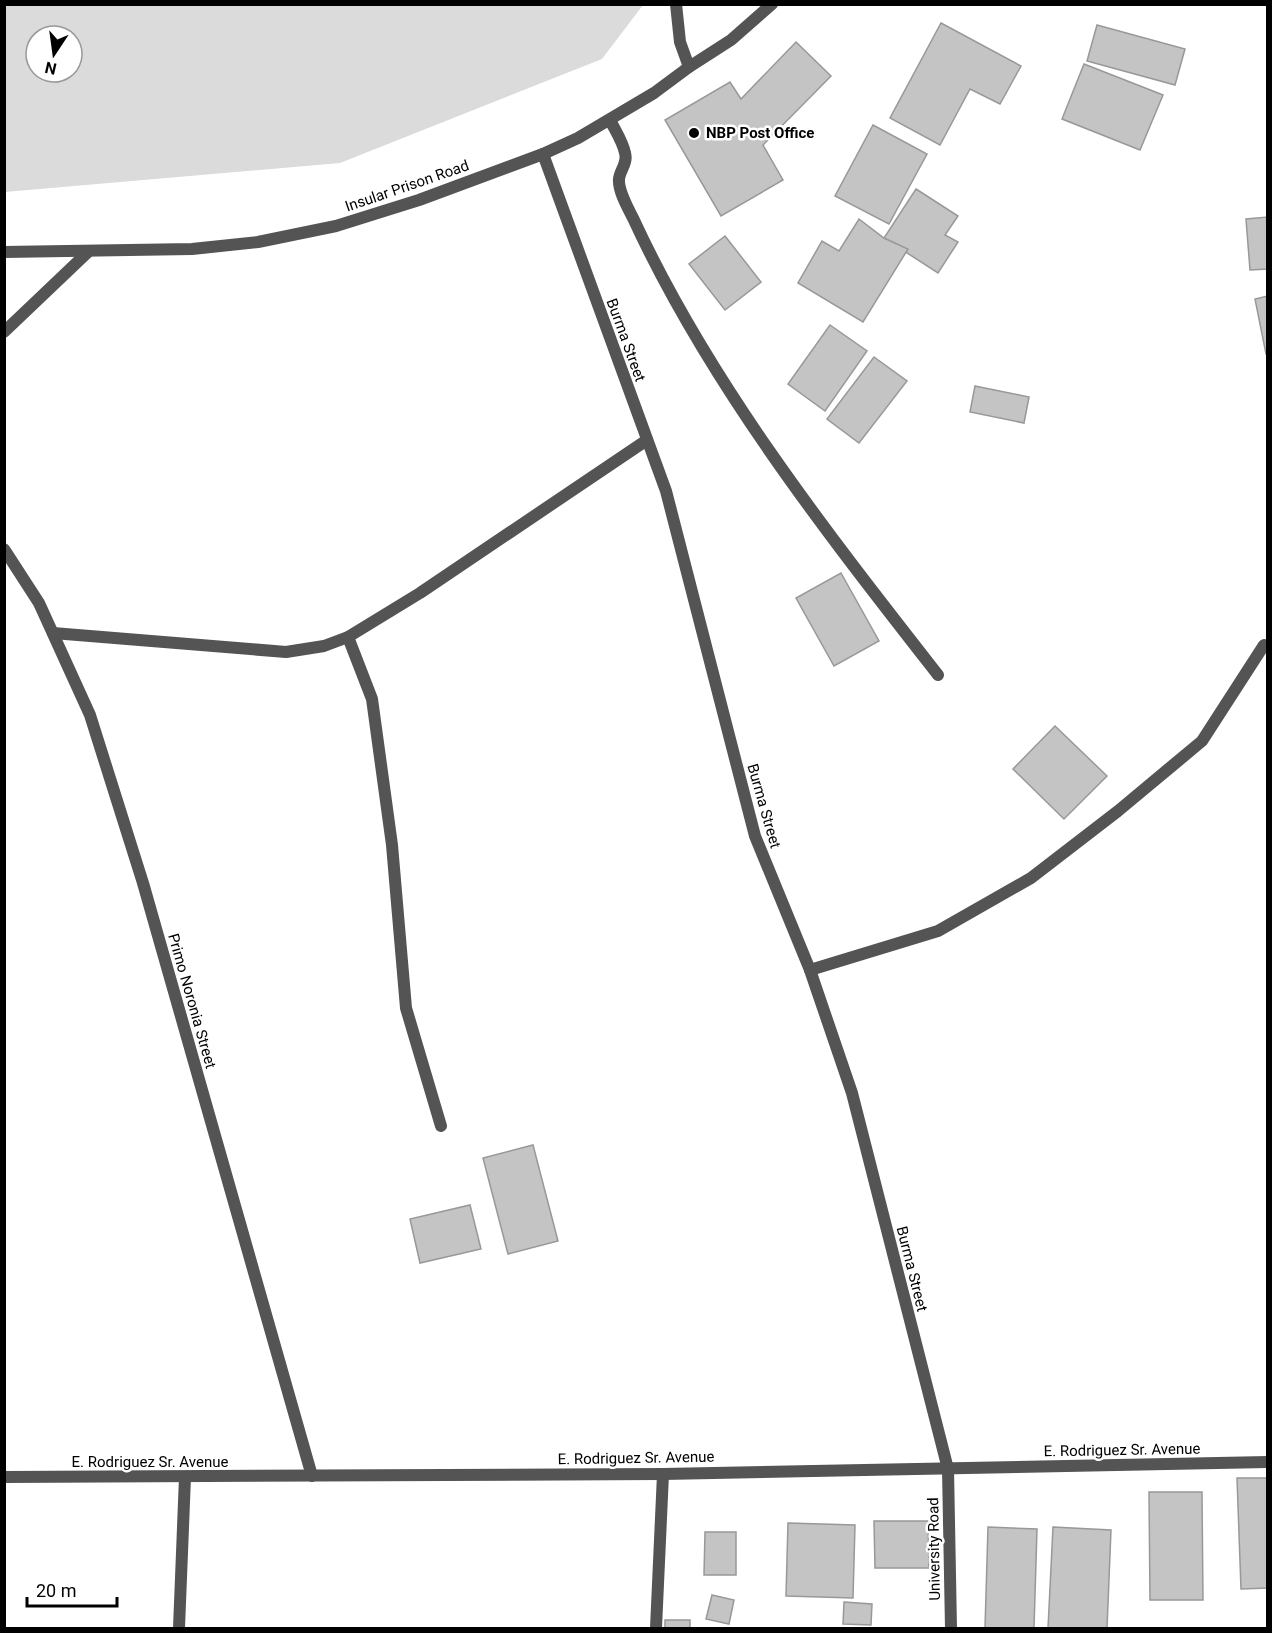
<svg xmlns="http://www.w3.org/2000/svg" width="1272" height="1633" font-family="Roboto,sans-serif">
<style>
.green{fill:#dbdbdb;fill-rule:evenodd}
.building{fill:#c4c4c4;stroke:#989898;stroke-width:1.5}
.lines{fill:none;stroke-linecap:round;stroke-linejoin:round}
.service{stroke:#545454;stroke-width:12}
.minor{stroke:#545454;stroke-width:12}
.tertiary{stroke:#545454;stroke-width:12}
.poi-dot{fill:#000;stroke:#fff;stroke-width:2}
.labels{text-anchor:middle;stroke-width:5;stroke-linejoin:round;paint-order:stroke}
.poi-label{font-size:15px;font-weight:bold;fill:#000;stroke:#fff;text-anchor:start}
.street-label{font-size:15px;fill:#000;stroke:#fff}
</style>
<rect width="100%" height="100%" fill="#fff"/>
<path class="green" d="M5 4H643V5L602 59 340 163 5 192ZM36 36H72V72H36Z"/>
<g class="building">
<path d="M941 23 1021 66 1000 104 970 89 940 145 890 118Z"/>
<path d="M1097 25 1185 49 1175 85 1087 61Z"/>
<path d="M796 42 831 76 763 145 783 180 721 216 665 120 730 82 741 99Z"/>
<path d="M1084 64 1163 95 1140 150 1062 119Z"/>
<path d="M873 125 927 154 889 224 835 196Z"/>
<path d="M916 189 958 216 945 235 958 242 938 273 884 238Z"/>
<path d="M1268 217V269L1250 270 1246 219Z"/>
<path d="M859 219 884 238 908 249 863 322 798 283 822 241 839 251Z"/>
<path d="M725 236 761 282 725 310 689 264Z"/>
<path d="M1268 296V354H1266L1255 299Z"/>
<path d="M830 325 867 351 825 411 788 384Z"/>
<path d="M874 357 907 381 859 443 827 419Z"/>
<path d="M975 386 1029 397 1024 423 970 412Z"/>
<path d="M841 573 879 641 834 666 796 598Z"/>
<path d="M1055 726 1107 776 1064 819 1013 769Z"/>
<path d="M533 1145 558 1241 508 1254 483 1158Z"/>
<path d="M470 1205 481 1249 420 1263 410 1219Z"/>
<path d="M1237 1478H1268V1588L1241 1589Z"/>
<path d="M1149 1492H1202L1203 1600H1150Z"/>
<path d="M874 1521H928L929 1568H875Z"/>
<path d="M788 1523 855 1525 853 1598 786 1596Z"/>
<path d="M988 1527 1037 1529 1034 1628H985Z"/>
<path d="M1053 1527 1111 1530 1107 1628H1048Z"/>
<path d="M705 1532H736V1575H704Z"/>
<path d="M712 1595 734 1600 729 1624 706 1619Z"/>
<path d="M844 1602 872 1604 871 1625 843 1624Z"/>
<rect x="665" y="1620" width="25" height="8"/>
</g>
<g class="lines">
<path class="service" d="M689 67 731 40 772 4"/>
<g class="minor">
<path d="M610 120C615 130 623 142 625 153 628 163 620 170 619 179 618 191 628 208 633 218 709 383 827 533 938 675"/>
<path d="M543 154 666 491 755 836 810 970 852 1093 948 1469"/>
<path d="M4 252 192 249 258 242 336 226 419 200 543 154 578 138 654 93 689 67 680 42 676 4"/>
<path d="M4 332 88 252"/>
<path d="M4 549 39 603 90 715 143 883 312 1476"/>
<path d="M53 633 286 652 324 646 348 637 420 593 647 440"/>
<path d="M348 637 372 699 392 845 406 1008 441 1126"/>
<path d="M810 970 938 931 1031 878 1118 811 1202 741 1264 645"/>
<path d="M179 1628 185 1477"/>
<path d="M656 1628 663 1474"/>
</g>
<g class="tertiary">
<path d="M948 1469 951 1628"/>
<path d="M4 1477 663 1474 1268 1462"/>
</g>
</g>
<circle class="poi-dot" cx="694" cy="133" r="6"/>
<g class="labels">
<g class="poi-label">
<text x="706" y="138">NBP Post Office</text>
</g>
<g class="street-label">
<text transform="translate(407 186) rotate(-19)" y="5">Insular Prison Road</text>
<text transform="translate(626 340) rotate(70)" y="5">Burma Street</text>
<text transform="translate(764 806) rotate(74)" y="5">Burma Street</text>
<text transform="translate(192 1001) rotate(74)" y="5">Primo Noronia Street</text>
<text transform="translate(912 1269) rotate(76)" y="5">Burma Street</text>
<text transform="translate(1122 1450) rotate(-1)" y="5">E. Rodriguez Sr. Avenue</text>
<text transform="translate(636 1458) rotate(-1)" y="5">E. Rodriguez Sr. Avenue</text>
<text x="150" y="1467">E. Rodriguez Sr. Avenue</text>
<text transform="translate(934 1549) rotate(-91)" y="5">University Road</text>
</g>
</g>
<rect width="1272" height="1633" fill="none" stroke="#000000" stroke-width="12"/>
<g transform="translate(54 54) rotate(193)"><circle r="28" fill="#ffffff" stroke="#999999" stroke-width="1.5"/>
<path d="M0-4.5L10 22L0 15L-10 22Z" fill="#000000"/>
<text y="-9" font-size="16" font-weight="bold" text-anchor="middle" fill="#000000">N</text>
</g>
<path d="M27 1597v9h90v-9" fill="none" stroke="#000000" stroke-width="3"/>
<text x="36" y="1597" font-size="18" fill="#000000" stroke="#ffffff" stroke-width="4.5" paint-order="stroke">20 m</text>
</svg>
